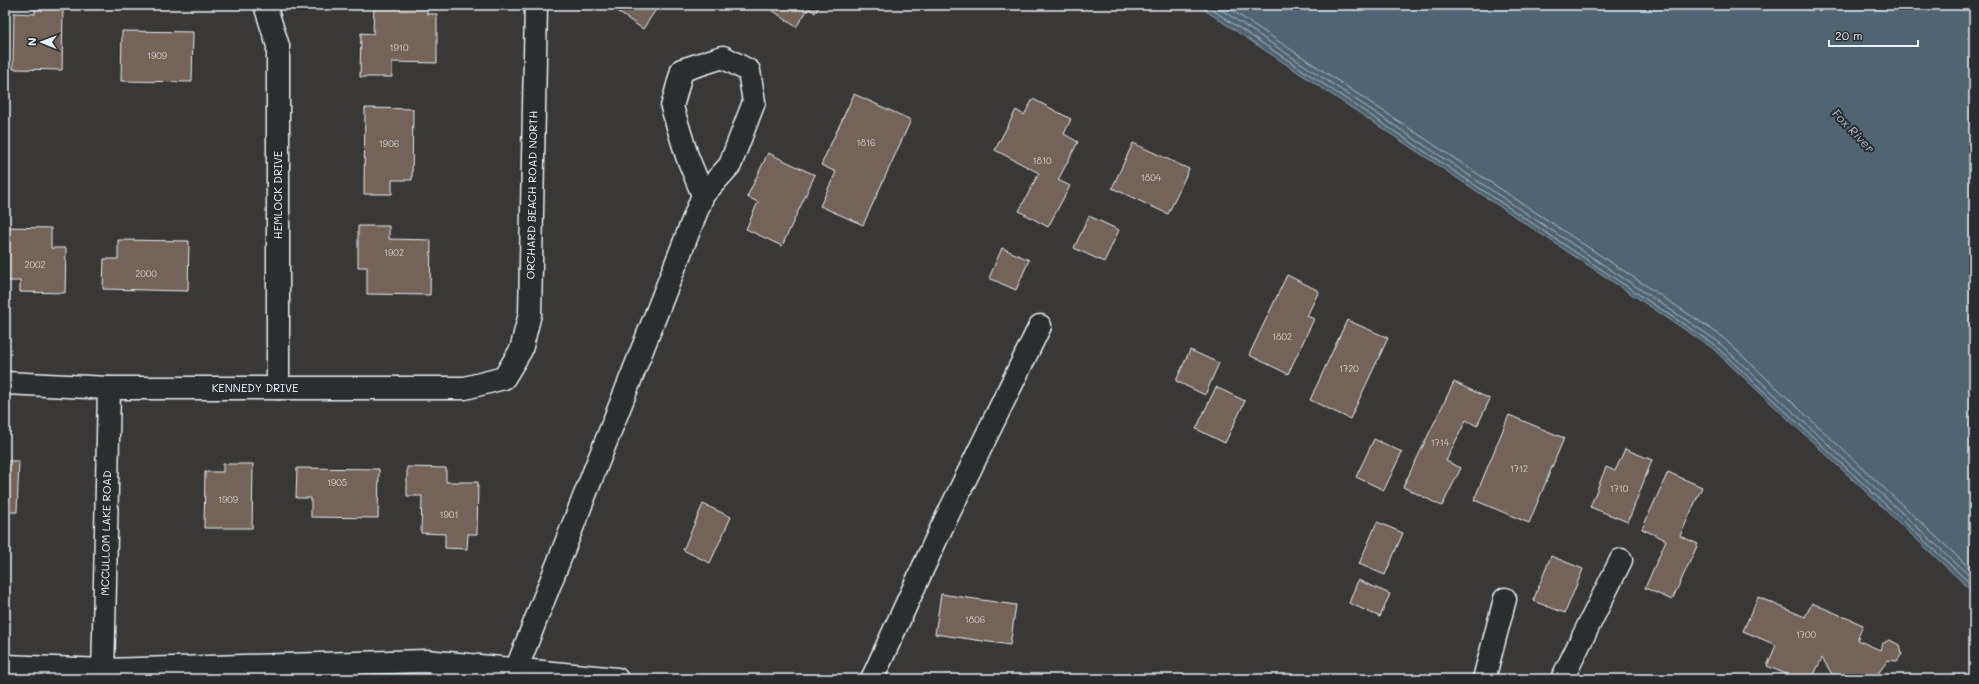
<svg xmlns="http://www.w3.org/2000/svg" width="1979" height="684" font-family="Mali,sans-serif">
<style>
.water{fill:#4f6573;stroke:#8c9da8}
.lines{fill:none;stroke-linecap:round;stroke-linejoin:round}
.shore{stroke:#abb9c3;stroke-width:1}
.building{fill:#736459;stroke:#e8f1f8}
.minor-casing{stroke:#e8f1f8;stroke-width:25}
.minor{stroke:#2a2d2e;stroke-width:22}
.labels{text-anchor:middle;stroke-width:4;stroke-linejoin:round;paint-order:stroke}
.number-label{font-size:9px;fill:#cbced0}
.street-label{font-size:11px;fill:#e8f1f8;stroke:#2a2d2e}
.water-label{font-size:12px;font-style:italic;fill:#abb9c3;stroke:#2a2d2e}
</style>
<rect width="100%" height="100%" fill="#393837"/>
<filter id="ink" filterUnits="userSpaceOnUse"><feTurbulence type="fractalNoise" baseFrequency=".025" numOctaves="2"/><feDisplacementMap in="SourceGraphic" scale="8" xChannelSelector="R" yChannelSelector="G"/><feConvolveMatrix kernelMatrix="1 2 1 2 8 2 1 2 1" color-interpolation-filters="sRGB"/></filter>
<g filter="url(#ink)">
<path class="water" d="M1197 5H1974V593L1711 347Z"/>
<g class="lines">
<g class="shore">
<path d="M1205 5 1713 344 1974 587"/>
<path d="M1214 5 1716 340 1974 580"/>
<path d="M1224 5 1720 335 1974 572"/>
</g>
</g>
<g class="building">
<path d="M35 5 63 6 62 70 13 69 14 13 35 14Z"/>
<path d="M374 5 427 6V14H437V63L392 62V77H360L361 33 373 34Z"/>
<path d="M614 5H659L643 29 612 8Z"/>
<path d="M765 5H820L815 13 809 8 796 27Z"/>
<path d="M122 31 193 32 192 82 121 81Z"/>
<path d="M854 94 911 120 863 225 820 206 836 172 821 165Z"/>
<path d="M1033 99 1071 119 1064 134 1078 142 1058 180 1070 186 1048 227 1019 211 1039 173 995 150 1016 110 1024 115Z"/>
<path d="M365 108 413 109 412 180H392V194H364Z"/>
<path d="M1133 143 1189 169 1168 214 1112 188Z"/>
<path d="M768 153 815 175 782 246 746 229 758 202 747 197Z"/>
<path d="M1089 216 1119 230 1104 262 1074 248Z"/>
<path d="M358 226H389V239L431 240 430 295 367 294V267H358Z"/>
<path d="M5 227 51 228V248H66L65 293 20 292V281H5Z"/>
<path d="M118 240 189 241 188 291 103 289 104 259H118Z"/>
<path d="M1002 248 1029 260 1016 290 989 278Z"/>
<path d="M1287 275 1319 291 1307 316 1314 319 1288 374 1249 355Z"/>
<path d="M1347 320 1388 338 1350 419 1310 400Z"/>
<path d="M1190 350 1219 363 1205 395 1176 381Z"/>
<path d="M1454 382 1490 399 1477 426 1466 420 1446 461 1461 468 1442 506 1403 487Z"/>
<path d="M1216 387 1245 401 1225 443 1196 429Z"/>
<path d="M1509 415 1564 438 1529 523 1474 500Z"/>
<path d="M1374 439 1402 452 1384 490 1356 477Z"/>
<path d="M1625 449 1652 460 1628 522 1590 507 1606 467 1615 471Z"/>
<path d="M5 461H19L17 512H5Z"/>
<path d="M223 464H253L252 528H204L205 472H223Z"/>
<path d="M407 467 446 468V482H478L477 534H468L467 549 445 548V534L421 533 422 496H407Z"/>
<path d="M297 468 379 469 378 518 311 517V498H296Z"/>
<path d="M1668 472 1702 487 1680 536 1698 544 1672 600 1645 588 1666 540 1642 529Z"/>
<path d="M703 504 731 517 710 563 683 550Z"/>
<path d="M1377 522 1403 533 1385 575 1359 564Z"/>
<path d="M1551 556 1583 569 1565 613 1533 601Z"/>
<path d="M1358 580 1390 594 1380 617 1349 603Z"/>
<path d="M941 594 1016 605 1010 645 935 634Z"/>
<path d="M1758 597 1805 617 1812 603 1863 625 1857 640 1880 650 1882 644 1889 640 1900 645 1902 654 1897 661 1888 660 1877 675 1879 679H1835L1822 658 1812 679H1798L1767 666 1776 645 1743 631Z"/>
</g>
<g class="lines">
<g class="minor-casing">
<g id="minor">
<path d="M265 5 278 46V388"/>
<path d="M5 383 109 388H465L504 378 521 350 530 314 536 5"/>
<path d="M5 666 103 670 426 661 617 679"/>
<path d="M103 679 109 388"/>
<path d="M517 679 516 670 703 195 687 156 672 107 682 70 723 57 749 71 754 102 730 165 703 195"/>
<path d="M872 679 940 531 1040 326"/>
<path d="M1484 679 1505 599"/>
<path d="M1562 679 1621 560"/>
</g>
</g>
<use href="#minor" class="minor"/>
</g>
</g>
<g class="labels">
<g class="number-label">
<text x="399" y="51">1910</text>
<text x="157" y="59">1909</text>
<text x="866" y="146">1816</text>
<text x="389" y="147">1906</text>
<text x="1042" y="164">1810</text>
<text x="1151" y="181">1804</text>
<text x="394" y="256">1902</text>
<text x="35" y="268">2002</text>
<text x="146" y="277">2000</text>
<text x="1282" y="340">1802</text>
<text x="1349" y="372">1720</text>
<text x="1440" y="446">1714</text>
<text x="1519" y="472">1712</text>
<text x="337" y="486">1905</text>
<text x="1619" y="492">1710</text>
<text x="228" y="503">1909</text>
<text x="449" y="518">1901</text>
<text x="975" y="623">1806</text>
<text x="1806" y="638">1700</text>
</g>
<g class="street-label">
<text transform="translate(278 195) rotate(-90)" y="4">HEMLOCK DRIVE</text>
<text transform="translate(532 195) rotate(-89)" y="4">ORCHARD BEACH ROAD NORTH</text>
<text x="255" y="392">KENNEDY DRIVE</text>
<text transform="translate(106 533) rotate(-89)" y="4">MCCULLOM LAKE ROAD</text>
</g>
<g class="water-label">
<text transform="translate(1853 131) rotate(46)" y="4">Fox River</text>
</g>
</g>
<rect width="1979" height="684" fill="none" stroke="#2a2d2e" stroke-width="20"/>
<rect x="10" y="10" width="1959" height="664" fill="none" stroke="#e8f1f8" stroke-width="1.5" filter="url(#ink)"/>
<g transform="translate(42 42) rotate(271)" stroke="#2a2d2e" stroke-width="3" paint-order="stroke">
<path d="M0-3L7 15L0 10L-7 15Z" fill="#e8f1f8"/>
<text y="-6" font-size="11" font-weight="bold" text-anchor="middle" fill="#e8f1f8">N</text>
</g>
<path d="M1829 40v6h89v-6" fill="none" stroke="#e8f1f8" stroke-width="2"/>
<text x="1835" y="40" font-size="12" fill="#e8f1f8" stroke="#2a2d2e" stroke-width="3" paint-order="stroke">20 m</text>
</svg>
